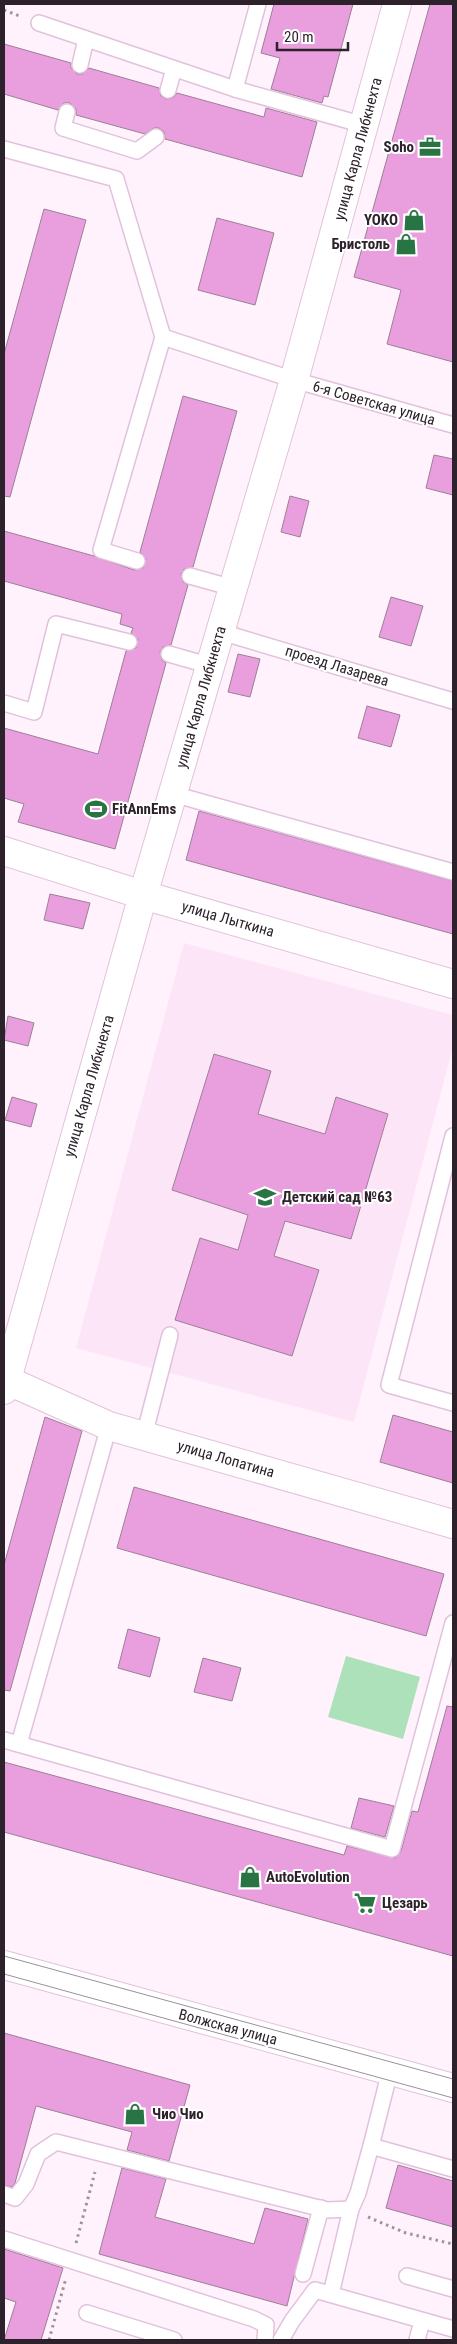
<svg xmlns="http://www.w3.org/2000/svg" width="457" height="2344" font-family="'Roboto Condensed',sans-serif">
<style>
.built{fill:#fde5f8}
.green{fill:#ace1b9}
.building{fill:#e99fde;stroke:#9c7f97}
.lines{fill:none;stroke-linecap:round;stroke-linejoin:round}
.service-casing{stroke:#e1c2dc;stroke-width:18}
.minor-casing{stroke:#e1c2dc;stroke-width:30}
.tertiary-casing{stroke:#e1c2dc;stroke-width:30}
.path{stroke:#9f939c;stroke-width:3;stroke-dasharray:2.5 4;stroke-linecap:butt}
.service{stroke:#fff;stroke-width:15}
.minor{stroke:#fff;stroke-width:28}
.tertiary{stroke:#fff;stroke-width:28}
.tram{stroke:#9c909a;stroke-width:1}
.labels{text-anchor:middle;stroke-width:4;stroke-linejoin:round;paint-order:stroke}
.poi-label{font-size:15px;font-weight:bold;fill:#2d222b;stroke:#fff;text-anchor:start}
.street-label{font-size:15px;fill:#2d222b;stroke:#fff}
</style>
<rect width="100%" height="100%" fill="#fff2fc"/>
<path class="built" d="M184 943 453 1015V1047L354 1422 76 1348Z"/>
<path class="green" d="M346 1656 420 1677 403 1739 328 1717Z"/>
<g class="building">
<path d="M274 4H353L328 97 324 96 322 103 271 89 280 58 261 53Z"/>
<path d="M430 4H453V362L387 344 401 290 354 277Z"/>
<path d="M4 44 71 63V68L77 74H83L89 68 159 88 161 96 166 99 174 97 177 93 264 117 266 108 317 122 302 177 165 139 164 132 159 128H154L145 134 76 115V109L70 103H64L58 110 4 94Z"/>
<path d="M44 209 86 220 10 497 4 496V354Z"/>
<path d="M217 218 274 233 255 305 198 290Z"/>
<path d="M183 396 237 411 193 567 184 569 181 574 183 582 188 585 171 645 163 647 160 652 162 660 166 663 115 849 18 822 24 804 4 798V728L98 754 126 651 136 648 138 639 131 633 133 628 120 624 122 614 4 581V531L94 556 134 570 143 568 146 559 140 552Z"/>
<path d="M434 455 453 459V495L426 488Z"/>
<path d="M290 496 309 501 300 537 281 532Z"/>
<path d="M391 597 423 606 411 646 379 637Z"/>
<path d="M238 654 260 659 250 697 228 692Z"/>
<path d="M367 706 400 715 391 747 358 738Z"/>
<path d="M199 811 453 881V934L186 860Z"/>
<path d="M50 894 90 903 83 929 44 920Z"/>
<path d="M8 1016 34 1023 28 1046 4 1040Z"/>
<path d="M214 1054 271 1071 258 1114 325 1134 336 1097 388 1114 351 1239 285 1221 274 1256 319 1270 292 1356 175 1320 200 1238 238 1250 248 1215 172 1190Z"/>
<path d="M12 1097 37 1104 31 1127 5 1120Z"/>
<path d="M393 1415 453 1432V1483L380 1462Z"/>
<path d="M45 1417 82 1431 10 1691 4 1690V1565Z"/>
<path d="M134 1487 444 1574 426 1636 117 1548Z"/>
<path d="M128 1629 160 1638 150 1677 118 1668Z"/>
<path d="M203 1658 241 1668 232 1701 194 1692Z"/>
<path d="M447 1706 453 1707V1956L4 1832V1762L344 1855 347 1846 395 1858 401 1851 412 1811 418 1812Z"/>
<path d="M359 1798 394 1806 385 1837 351 1828Z"/>
<path d="M4 2033 190 2085 169 2161 127 2150 132 2132 36 2106 15 2183 12 2187 4 2185Z"/>
<path d="M398 2165 453 2181V2227L386 2208Z"/>
<path d="M122 2168 166 2179 155 2217 254 2244 265 2208 308 2219 287 2306 99 2254Z"/>
<path d="M4 2249 63 2268 41 2340H4L16 2302 4 2298Z"/>
</g>
<g class="lines">
<g class="service-casing">
<g id="service">
<path d="M258 4 235 89 364 125"/>
<path d="M39 23 235 89"/>
<path d="M80 65 86 39"/>
<path d="M168 90 174 69"/>
<path d="M67 112 63 128 137 151 156 137"/>
<path d="M4 149 116 179 163 337 294 380 453 425"/>
<path d="M137 561 101 550 163 337"/>
<path d="M190 576 233 588"/>
<path d="M221 632 453 701"/>
<path d="M169 654 211 666"/>
<path d="M4 703 34 712 56 624 129 642"/>
<path d="M173 794 453 872"/>
<path d="M453 1136 389 1385 453 1403"/>
<path d="M144 1436 170 1335"/>
<path d="M4 1740 392 1849 453 1623"/>
<path d="M19 1744 109 1426"/>
<path d="M371 2146 390 2071"/>
<path d="M4 2194 15 2198 26 2184 38 2154 56 2142 327 2210 351 2209 358 2193 371 2146 453 2169"/>
<path d="M4 2239 254 2319 266 2325 265 2340"/>
<path d="M303 2274 321 2208"/>
<path d="M407 2276 453 2289"/>
<path d="M331 2294 351 2209"/>
<path d="M87 2313 174 2340"/>
<path d="M281 2340 292 2321 315 2290 453 2329"/>
<path d="M417 2340 422 2321"/>
</g>
</g>
<g class="minor-casing">
<g id="minor">
<path d="M4 851 143 895 453 984"/>
<path d="M4 1379 109 1426 453 1524"/>
</g>
</g>
<g class="tertiary-casing">
<g id="tertiary">
<path d="M4 1390 143 895 294 380 397 4"/>
<path d="M4 1965 453 2088"/>
</g>
</g>
<g class="path">
<path d="M4 10 22 17"/>
<path d="M368 2217 406 2233 453 2244"/>
<path d="M76 2243 95 2172"/>
<path d="M49 2340 66 2278"/>
</g>
<use href="#service" class="service"/>
<use href="#minor" class="minor"/>
<use href="#tertiary" class="tertiary"/>
<g class="tram">
<path d="M4 1956 453 2079"/>
<path d="M4 1974 453 2098"/>
</g>
</g>
<defs>
<g id="office-bare" transform="scale(1.725)"><path d="M-6-3h4V-5.5h4V-3h4V5H-6ZM-1-4.5V-3h2v-1.5ZM-6 0V1H6V0Z" fill="#287443" stroke="#fff" stroke-width="2.5" paint-order="stroke"/></g>
<g id="shop-bare" transform="scale(1.725)"><path d="M-5-2.5h2.3a2.7 3.5 0 0 1 5.4 0H5L5.5 6h-11ZM-1.5-2.5h3a1.5 2.3 0 0 0-3 0Z" fill="#287443" stroke="#fff" stroke-width="2.5" paint-order="stroke"/></g>
<g id="stadium-bare" transform="scale(1.725)"><path d="M0-5a6.5 5 0 1 0 0 10a6.5 5 0 1 0 0-10ZM-3.5-1.8h7v3.6h-7Z" fill="#287443" stroke="#fff" stroke-width="2.5" paint-order="stroke"/></g>
<g id="school-bare" transform="scale(1.725)"><path d="M0-5L7-2L0 1L-7-2ZM-4 1L0 2.5L4 1V4Q0 6-4 4Z" fill="#287443" stroke="#fff" stroke-width="2.5" paint-order="stroke"/></g>
<g id="supermarket-bare" transform="scale(1.725)"><path d="M-6-5.5h2.5l.6 2H6L4.5 2H-2.5L-4.4-4H-6ZM-1.5 3.2a1.3 1.3 0 1 0 .1 0ZM3 3.2a1.3 1.3 0 1 0 .1 0Z" fill="#287443" stroke="#fff" stroke-width="2.5" paint-order="stroke"/></g>
</defs>
<g fill-rule="evenodd">
<use href="#office-bare" x="430" y="147"/>
<use href="#shop-bare" x="414" y="220"/>
<use href="#shop-bare" x="406" y="244"/>
<use href="#stadium-bare" x="96" y="809"/>
<use href="#school-bare" x="265" y="1197"/>
<use href="#shop-bare" x="250" y="1877"/>
<use href="#supermarket-bare" x="365" y="1903"/>
<use href="#shop-bare" x="135" y="2114"/>
</g>
<g class="labels">
<g class="poi-label">
<text x="414" y="152" text-anchor="end">Soho</text>
<text x="398" y="225" text-anchor="end">YOKO</text>
<text x="390" y="249" text-anchor="end">Бристоль</text>
<text x="112" y="814">FitAnnEms</text>
<text x="282" y="1202">Детский сад №63</text>
<text x="266" y="1882">AutoEvolution</text>
<text x="382" y="1908">Цезарь</text>
<text x="152" y="2119">Чио Чио</text>
</g>
<g class="street-label">
<text transform="translate(358 149) rotate(-75)" y="5">улица Карла Либкнехта</text>
<text transform="translate(374 403) rotate(16)" y="5">6-я Советская улица</text>
<text transform="translate(337 666) rotate(17)" y="5">проезд Лазарева</text>
<text transform="translate(201 697) rotate(-74)" y="5">улица Карла Либкнехта</text>
<text transform="translate(228 919) rotate(16)" y="5">улица Лыткина</text>
<text transform="translate(89 1086) rotate(-74)" y="5">улица Карла Либкнехта</text>
<text transform="translate(226 1459) rotate(16)" y="5">улица Лопатина</text>
<text transform="translate(228 2027) rotate(15)" y="5">Волжская улица</text>
</g>
</g>
<rect width="457" height="2344" fill="none" stroke="#2d222b" stroke-width="10"/>
<path d="M277 42v8h71v-8" fill="none" stroke="#2d222b" stroke-width="2.5"/>
<text x="284" y="42" font-size="15" fill="#2d222b" stroke="#ffffff" stroke-width="4" paint-order="stroke">20 m</text>
</svg>
